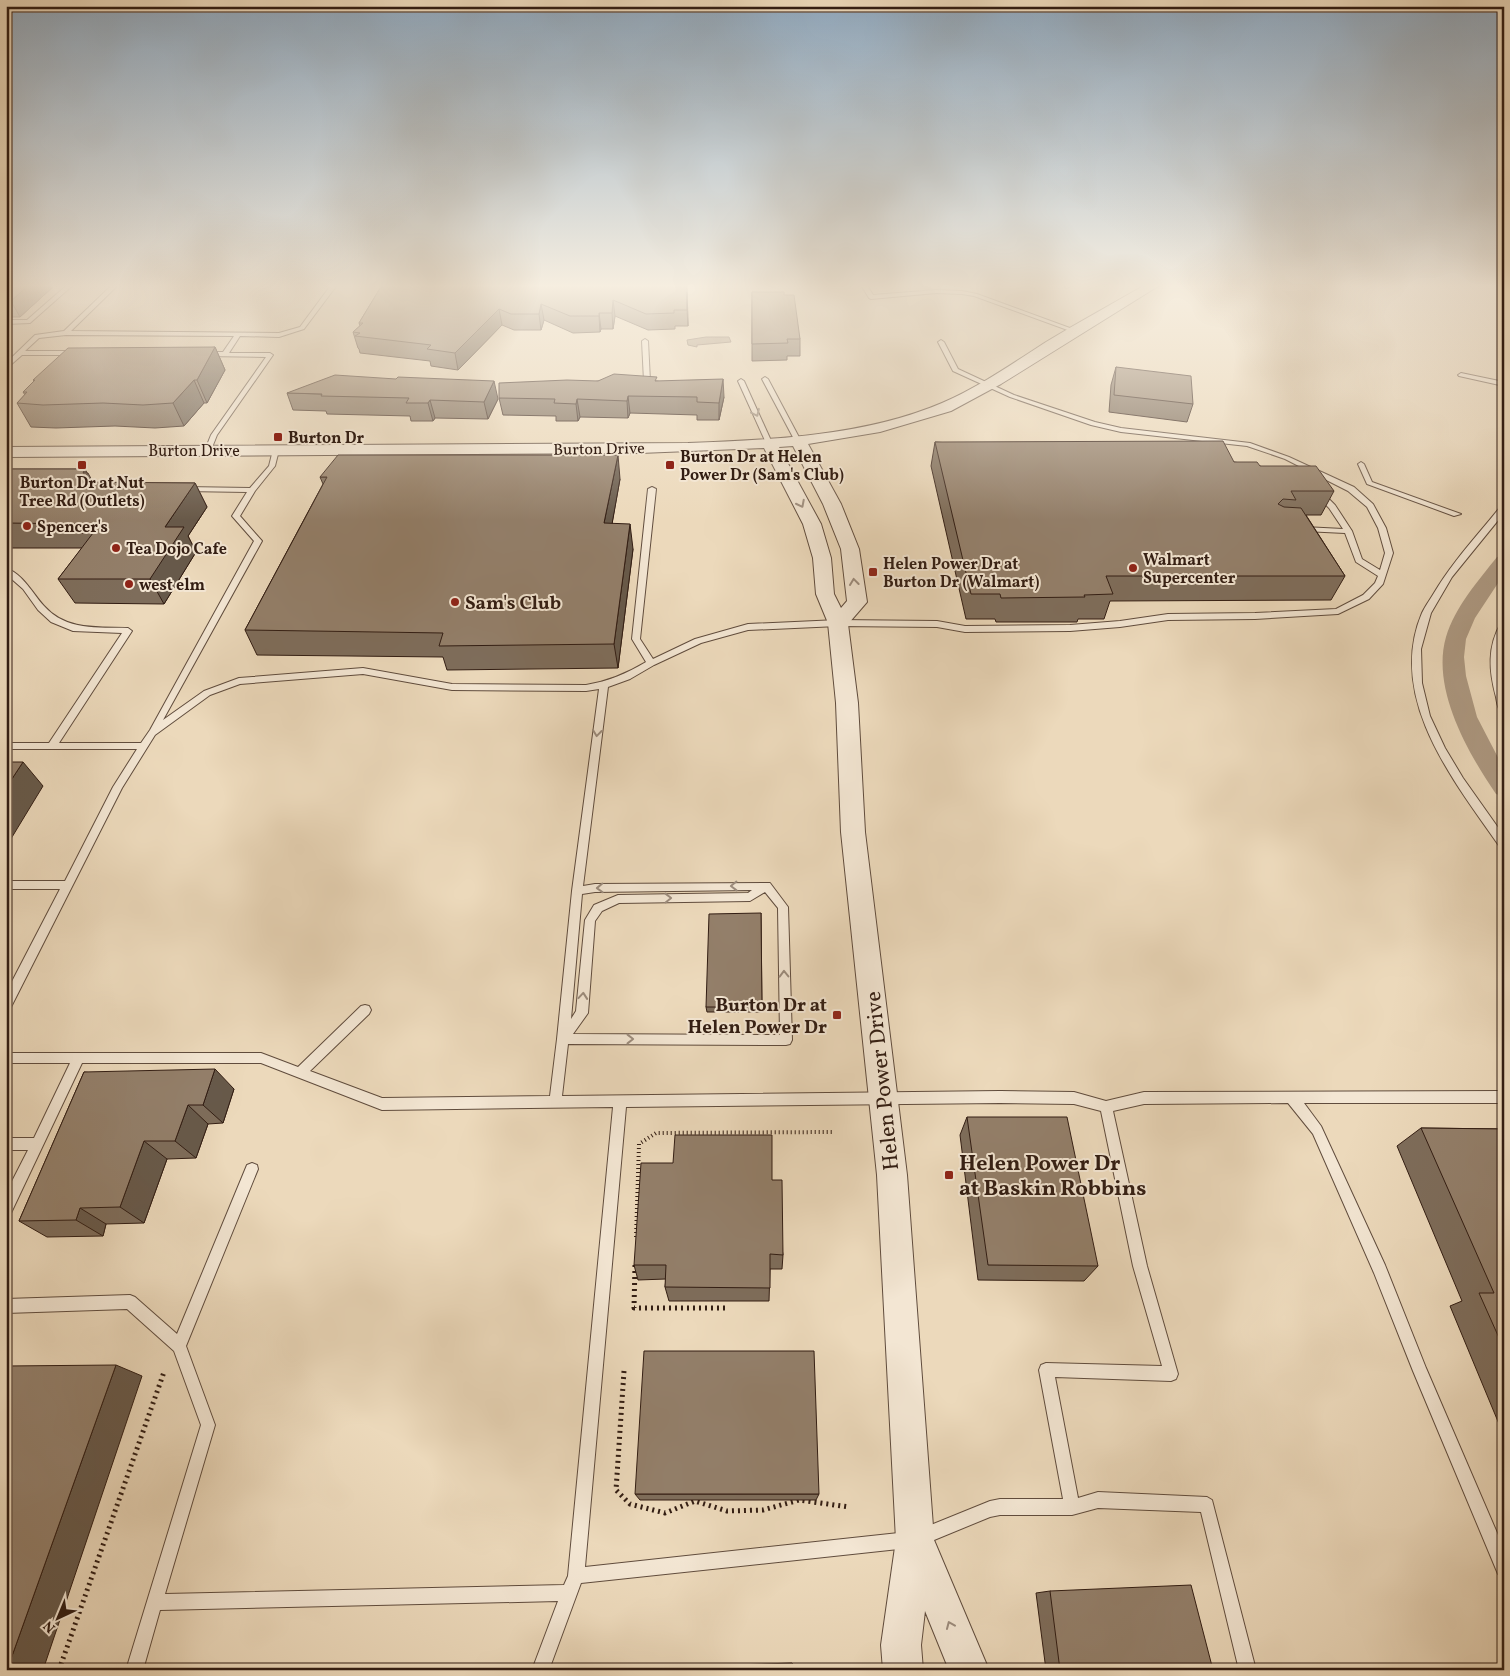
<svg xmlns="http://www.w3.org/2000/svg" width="1510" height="1676" font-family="Vollkorn,serif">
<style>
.water{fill:#ad9982;stroke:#7c6756}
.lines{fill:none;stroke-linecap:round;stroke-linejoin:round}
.canal{fill:#ad9982;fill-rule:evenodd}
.service-casing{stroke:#604c3d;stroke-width:2}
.tertiary-casing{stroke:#604c3d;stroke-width:2}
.path-far1{stroke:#321d13;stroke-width:4;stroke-dasharray:1 3;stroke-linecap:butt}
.path{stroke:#321d13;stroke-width:5;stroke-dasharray:2 4;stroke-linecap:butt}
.service{fill:#f3e6d3;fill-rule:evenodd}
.tertiary{fill:#f3e6d3;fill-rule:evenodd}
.wall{fill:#7e6d5b;stroke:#321d13}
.shaded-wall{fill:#67594a;stroke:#321d13}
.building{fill:#937f6a;stroke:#321d13}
.oneway{stroke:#9c8c7d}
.poi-dot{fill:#8f2418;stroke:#f3e6d3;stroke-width:2}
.labels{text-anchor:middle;stroke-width:4;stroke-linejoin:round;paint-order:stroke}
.far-poi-label{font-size:16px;font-weight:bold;fill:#321d13;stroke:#f3e6d3;text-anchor:start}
.far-street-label{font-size:16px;fill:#321d13;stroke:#f3e6d3}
.poi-label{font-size:19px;font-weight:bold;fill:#321d13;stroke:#f3e6d3;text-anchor:start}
.near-street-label{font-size:22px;fill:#321d13;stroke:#f3e6d3}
.near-poi-label{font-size:22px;font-weight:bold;fill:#321d13;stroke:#f3e6d3;text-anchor:start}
</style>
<rect width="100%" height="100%" fill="#ecd9bb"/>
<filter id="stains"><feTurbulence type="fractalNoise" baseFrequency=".004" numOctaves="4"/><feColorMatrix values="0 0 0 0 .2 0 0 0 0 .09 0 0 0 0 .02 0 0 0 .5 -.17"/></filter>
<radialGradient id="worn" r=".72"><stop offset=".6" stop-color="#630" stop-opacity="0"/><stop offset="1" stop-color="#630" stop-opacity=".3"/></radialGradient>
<path class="water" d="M706 337H729L731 342 697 345V347L688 345 687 340Z"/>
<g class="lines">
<path class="canal" d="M1504 555V574L1475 618 1466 639 1464 657 1466 676 1477 717 1504 769V797L1496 794C1468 753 1431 689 1446 637 1455 607 1478 581 1497 557Z"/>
<g class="service-casing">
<g id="service">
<path d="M67 285H73L30 323 6 324V320H27Z"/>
<path d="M112 285H118L71 331 279 333 300 327 331 285H337L304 329 279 337 240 336 229 353H270L273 355 217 435 211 450 208 452 205 450 211 435 266 357 205 356 202 354 205 352H223L234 336 66 335 39 338 25 351H76L79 353 76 355H22L6 369V363L35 335 64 331Z"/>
<path d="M861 285H867L873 295 936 290 962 291 977 294 1078 331 1073 332 974 296 962 294 936 293 871 299 869 298Z"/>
<path d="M1065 285H1072L1067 288 1065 287Z"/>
<path d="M1503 311 1504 315 1501 314V312Z"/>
<path d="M645 339 648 341 650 381 647 383 644 381 642 341Z"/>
<path d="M941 340 944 342 958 369 1014 395 1095 422 1121 428 1250 443 1289 457 1354 487 1373 504 1386 528 1393 553 1383 584 1369 599 1338 614 1255 619 1168 620 1120 627 1070 631 965 632 937 627 838 626 748 630 701 643 654 665 630 679 608 687 583 886 595 884 770 883 788 907 792 1040 790 1044 786 1045 568 1044 562 1096 1000 1091 1074 1092 1106 1101 1144 1092 1504 1091V1103H1304L1321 1126 1385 1265 1426 1368 1504 1549V1576L1498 1574 1413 1371 1374 1273 1313 1134 1288 1103 1144 1104 1113 1111 1147 1266 1178 1374 1176 1379 1171 1381 1055 1377 1078 1498 1098 1492 1207 1497 1212 1500 1256 1670H1239L1201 1512 1098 1508 1072 1515H1000L990 1517 922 1545 916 1541 914 1546 908 1548 581 1583 549 1670H532L558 1601 160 1610 143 1670H126L201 1425 174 1351 127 1309 6 1313V1299L130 1295 135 1297 177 1334 247 1165 252 1163 257 1165 258 1169 186 1346 215 1425 165 1594 564 1585 568 1576 613 1107 382 1110 261 1063H82L11 1213 6 1214V1193L28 1150H6V1138H34L70 1063H6V1053H261L298 1067 361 1006 365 1005 369 1006 371 1010 369 1014 310 1071 382 1098 550 1096 557 1039 572 891 599 689 586 691 452 690 363 674 240 684 210 695 155 735 122 788 10 1009 6 1010V993L60 889H6V881H65L113 787 137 749H6V743H49L122 633 73 631 51 622 38 610 23 589 6 574V568C24 575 32 593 44 606 66 631 98 627 128 628L132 631 59 743H141L150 730 254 541 232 516 247 492 185 491 181 489 185 487 250 488 269 466 273 450 276 448 279 450 275 466 255 491 240 516 262 541 163 720 204 691 239 678 363 668 452 684 586 685C609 681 626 674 646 662L632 639 648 489 652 487 656 489 640 639 653 659 695 639 748 624 838 620 937 621 965 626 1070 625 1120 621 1168 614 1255 613 1336 609 1363 595 1375 583 1378 576 1356 562 1345 533 1304 531 1300 529 1304 527 1343 529 1329 508 1314 493 1321 491 1335 505 1352 531 1362 559 1380 570 1385 553 1378 528 1367 507 1348 491 1285 459 1247 446 1121 432 1091 425 1010 397 953 371 938 342ZM752 890 748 893 618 895 594 905 585 920 576 1011 571 1019 582 894 595 892ZM765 892 778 908 780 1035 573 1034 588 1013 595 921 602 911 619 903 750 901ZM1000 1103 1074 1104 1101 1111 1133 1266 1162 1366 1046 1363 1041 1365 1039 1370 1063 1499H1000L990 1501 916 1531 914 1536 908 1532 585 1567 626 1107Z"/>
<path d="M1461 373 1504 382V386L1459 376 1458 375Z"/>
<path d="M765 377 768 379 801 441 800 442 795 441 762 379Z"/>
<path d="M741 379 744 381 773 445 772 446 767 445 738 381Z"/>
<path d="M1361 462 1364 464 1372 482 1461 514 1454 516 1367 484 1358 464Z"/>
<path d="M1501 506H1504V513L1452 577 1431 613 1421 649 1422 683 1430 716 1445 748 1463 778 1504 836V848L1500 847C1454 781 1386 698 1422 613 1425 606 1430 600 1434 593 1453 561 1478 535 1501 506Z"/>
<path d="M1504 622V634L1498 657 1500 678 1504 694V714C1498 711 1497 703 1496 697 1489 671 1487 647 1501 623Z"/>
</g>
</g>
<g class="tertiary-casing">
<path id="tertiary" d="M1145 285H1160L1001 384 951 411 880 432 808 444 841 504 859 549 867 602 848 624 858 703 865 832 907 1175 934 1540 989 1670H949L925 1611 921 1645 923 1670H883L881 1645 896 1540 877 1175 841 832 836 703 828 623 816 594 813 558 803 524 764 448 640 453 6 457V447L688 443C770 440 865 436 942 403 979 387 1012 364 1046 342 1079 322 1112 304 1145 285ZM793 446 823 504 841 549 847 601 841 608 834 594 831 558 821 524 779 447Z"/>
</g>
<path class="path-far1" d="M636 1237 639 1144 656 1133 832 1132"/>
<g class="path">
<path d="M635 1265 634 1308H728"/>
<path d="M624 1371 616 1490 630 1504 665 1513 695 1501 727 1511 763 1510 799 1500 849 1507"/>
<path d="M59 1670 164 1372"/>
</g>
<use href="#service" class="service"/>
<use href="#tertiary" class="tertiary"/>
</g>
<g class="wall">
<path d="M6 285H55L20 317H6Z"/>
<path d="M382 285H687L688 326H675V329L648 330 615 316 613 329H601L600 332 573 333 544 320 541 330H514L502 325 458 370 431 366 430 361 360 353 359 349 358 348 353 332 360 326 359 323Z"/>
<path d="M752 292 784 295 800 339V356H787V360L752 361Z"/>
<path d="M215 347 225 370 207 403H204L184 426 155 428 115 426 56 428 31 427 17 403 25 395 23 392 34 381 33 380Z"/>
<path d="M1116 367 1193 404 1187 422 1109 412 1111 385Z"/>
<path d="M598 381H657L724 397 719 420H697V415L630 413 628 418 580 417 578 421H556V416L503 415 499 398Z"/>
<path d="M287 393 498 399 488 419 435 418 433 421H411L410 416 327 414 326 411 293 410Z"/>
<path d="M935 442 1234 462 1260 466 1334 491 1321 515H1306L1345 576 1331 600 1110 601 1104 619H1078L1077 622H996L995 619H966L931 466Z"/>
<path d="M6 469H85L93 483H195L207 507 188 536 196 552 164 604 75 603 58 579 82 548H6Z"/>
<path d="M320 477 620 479 612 523 633 549 618 668 447 670 443 657 257 655 245 630 323 484Z"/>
<path d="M761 913 762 1012H707L706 1007Z"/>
<path d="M84 1072 234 1089 223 1123 208 1124 196 1158 167 1159 144 1223 106 1224 103 1236 47 1237 19 1221Z"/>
<path d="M967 1117 1098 1266 1084 1281 978 1280 960 1135Z"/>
<path d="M1421 1128 1504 1129V1436L1450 1306 1462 1301 1397 1146Z"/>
<path d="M772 1180 783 1255 782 1269H770L769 1301H669L665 1287 666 1279 638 1280 634 1265Z"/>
<path d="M635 1494H819L816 1500H640Z"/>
<path d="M1050 1591 1213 1670H1046L1036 1593Z"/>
<path d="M792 1663 794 1665V1670H622L626 1669Z"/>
</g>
<g class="shaded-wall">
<path d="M29 285H55L20 317 11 301Z"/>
<path d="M686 285H687L688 326 687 310Z"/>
<path d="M613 300 615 316 613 329 612 313Z"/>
<path d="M541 304 544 320 541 330 539 314Z"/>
<path d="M499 309 502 325 458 370 455 353Z"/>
<path d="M599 313 601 329 600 332 599 316Z"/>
<path d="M215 347 225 370 207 403 197 380Z"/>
<path d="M723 379 724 397 719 420V403Z"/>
<path d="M194 380 204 403 184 426 173 403Z"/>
<path d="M494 381 498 399 488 419 484 402Z"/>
<path d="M628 396 630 413 628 418 627 401Z"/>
<path d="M577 399 580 417 578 421 576 404Z"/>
<path d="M430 400 435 418 433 421 428 403Z"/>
<path d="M618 455 620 479 608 547 604 523Z"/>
<path d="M85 469 87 474 88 473 101 497 81 482 83 473Z"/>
<path d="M195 483 207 507 188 536 196 552 164 604 150 579 165 527Z"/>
<path d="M630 524 633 549 618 668 614 644Z"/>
<path d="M23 762 43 786 6 847V788Z"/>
<path d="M215 1069 234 1089 223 1123 203 1105Z"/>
<path d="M188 1105 208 1124 196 1158 175 1141Z"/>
<path d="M144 1141 167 1159 144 1223 120 1207Z"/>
<path d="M80 1208 106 1224 103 1236 76 1220Z"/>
<path d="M116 1365 142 1376 43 1670H7Z"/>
</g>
<g class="building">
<path d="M6 285H29L11 301H6Z"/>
<path d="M382 285H686L687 310H674V313L646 314 613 300 612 313H599V316H570L541 304 539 314H511L499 309 455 353 427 349 431 345 355 336 360 333 353 332 363 323H359Z"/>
<path d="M752 292H784V295H794L800 339H787L788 343 752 344Z"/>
<path d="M215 347 197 380H194L173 403 143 405 103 403 43 405 17 403 27 392H23L35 380H33L68 348Z"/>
<path d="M1116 367 1191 376 1193 404 1114 395Z"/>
<path d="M614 374 657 377 655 381 723 379 719 403 697 402V397L628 396 627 401 577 399 576 404 554 403 555 399 499 398V383L567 380 598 381Z"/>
<path d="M335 375 396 379 398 377 494 381 484 402 430 400 428 403H406L409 398 321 396 322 394 287 393Z"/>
<path d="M1223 441 1234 462H1257L1260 466H1316L1334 491H1291L1296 500 1283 499 1278 504 1284 507 1301 508 1345 576H1106L1113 594 1084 595 1085 597 1001 598 1000 594H971L935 442Z"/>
<path d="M338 455H618L604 523 630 524 614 644 439 646 443 633 245 630 327 477H320Z"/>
<path d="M6 469H85L83 473H88L81 482 195 483 165 527H184L150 579H58L93 533H80L87 524 6 523Z"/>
<path d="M6 762H23L6 788Z"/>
<path d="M761 913 762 1007H706L709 914Z"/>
<path d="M215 1069 203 1105H188L175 1141H144L120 1207 80 1208 76 1220 19 1221 84 1072Z"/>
<path d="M967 1117H1067L1098 1266 988 1265Z"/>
<path d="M1421 1128 1504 1129V1349L1479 1293H1494Z"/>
<path d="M675 1135H772V1180H782L783 1255 770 1254V1288L665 1287 666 1265H634L641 1163H673Z"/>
<path d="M644 1351H814L819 1494H635Z"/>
<path d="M116 1365 7 1670H6V1366Z"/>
<path d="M1191 1585 1213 1670H1060L1050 1591Z"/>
<path d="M794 1665V1670H647Z"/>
</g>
<defs><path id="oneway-chevron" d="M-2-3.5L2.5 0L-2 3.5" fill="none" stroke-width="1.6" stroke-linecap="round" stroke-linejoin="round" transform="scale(1.25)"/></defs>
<g class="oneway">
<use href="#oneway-chevron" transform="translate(756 413) rotate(65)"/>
<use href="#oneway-chevron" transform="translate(801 504) rotate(63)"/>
<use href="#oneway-chevron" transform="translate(854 582) rotate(-97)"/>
<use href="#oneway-chevron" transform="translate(597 733) rotate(97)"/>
<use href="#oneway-chevron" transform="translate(734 886) rotate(179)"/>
<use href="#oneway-chevron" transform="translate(600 888) rotate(178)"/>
<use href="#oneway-chevron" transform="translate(668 898) rotate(-1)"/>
<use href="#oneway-chevron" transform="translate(784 974) rotate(-91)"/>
<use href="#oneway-chevron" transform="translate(583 996) rotate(-85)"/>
<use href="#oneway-chevron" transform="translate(630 1039)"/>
<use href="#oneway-chevron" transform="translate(950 1625) rotate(-113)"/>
</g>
<linearGradient id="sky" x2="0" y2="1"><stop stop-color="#90a9bf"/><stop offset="0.55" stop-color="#f6eee0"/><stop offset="1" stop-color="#f6eee0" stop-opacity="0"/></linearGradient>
<rect width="1510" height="520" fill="url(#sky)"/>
<g class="poi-dot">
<rect x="273" y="432" width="10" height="10" rx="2.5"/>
<rect x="77" y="460" width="10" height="10" rx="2.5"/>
<rect x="665" y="460" width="10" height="10" rx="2.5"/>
<circle cx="27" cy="526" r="5"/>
<circle cx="116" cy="548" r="5"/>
<circle cx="1133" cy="568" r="5"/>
<rect x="868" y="567" width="10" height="10" rx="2.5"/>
<circle cx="129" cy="584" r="5"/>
<circle cx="455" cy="602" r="5"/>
<rect x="832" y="1010" width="10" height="10" rx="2.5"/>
<rect x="944" y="1170" width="10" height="10" rx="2.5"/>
</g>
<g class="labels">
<g class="far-poi-label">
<text x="288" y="443">Burton Dr</text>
<text x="680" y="462">Burton Dr at Helen<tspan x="680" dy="18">Power Dr (Sam's Club)</tspan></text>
<text x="82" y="488" text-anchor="middle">Burton Dr at Nut<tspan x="82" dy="18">Tree Rd (Outlets)</tspan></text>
<text x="37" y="532">Spencer's</text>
<text x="126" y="554">Tea Dojo Cafe</text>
<text x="1143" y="565">Walmart<tspan x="1143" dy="18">Supercenter</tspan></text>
<text x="883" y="569">Helen Power Dr at<tspan x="883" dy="18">Burton Dr (Walmart)</tspan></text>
<text x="139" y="590">west elm</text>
</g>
<g class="far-street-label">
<text transform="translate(599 448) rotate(-1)" y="6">Burton Drive</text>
<text x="194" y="456">Burton Drive</text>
</g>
<g class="poi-label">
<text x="465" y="609">Sam's Club</text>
<text x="827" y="1011" text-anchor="end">Burton Dr at<tspan x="827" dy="22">Helen Power Dr</tspan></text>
</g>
<g class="near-street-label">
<text transform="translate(881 1081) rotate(-96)" y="8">Helen Power Drive</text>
</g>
<g class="near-poi-label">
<text x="959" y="1170">Helen Power Dr<tspan x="959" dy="25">at Baskin Robbins</tspan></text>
</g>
</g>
<rect width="1510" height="1676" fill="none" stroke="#ecd9bb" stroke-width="25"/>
<rect x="8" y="8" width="1495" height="1661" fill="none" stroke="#321d13" stroke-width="2.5"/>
<rect x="12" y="12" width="1485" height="1651" fill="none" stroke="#321d13"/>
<g transform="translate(58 1618) rotate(224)" stroke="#f3e6d3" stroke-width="4" paint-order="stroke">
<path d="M0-4L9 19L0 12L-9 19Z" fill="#321d13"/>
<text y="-8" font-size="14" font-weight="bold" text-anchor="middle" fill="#321d13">N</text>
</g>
<rect width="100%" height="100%" filter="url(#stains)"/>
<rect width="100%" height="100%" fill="url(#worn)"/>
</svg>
